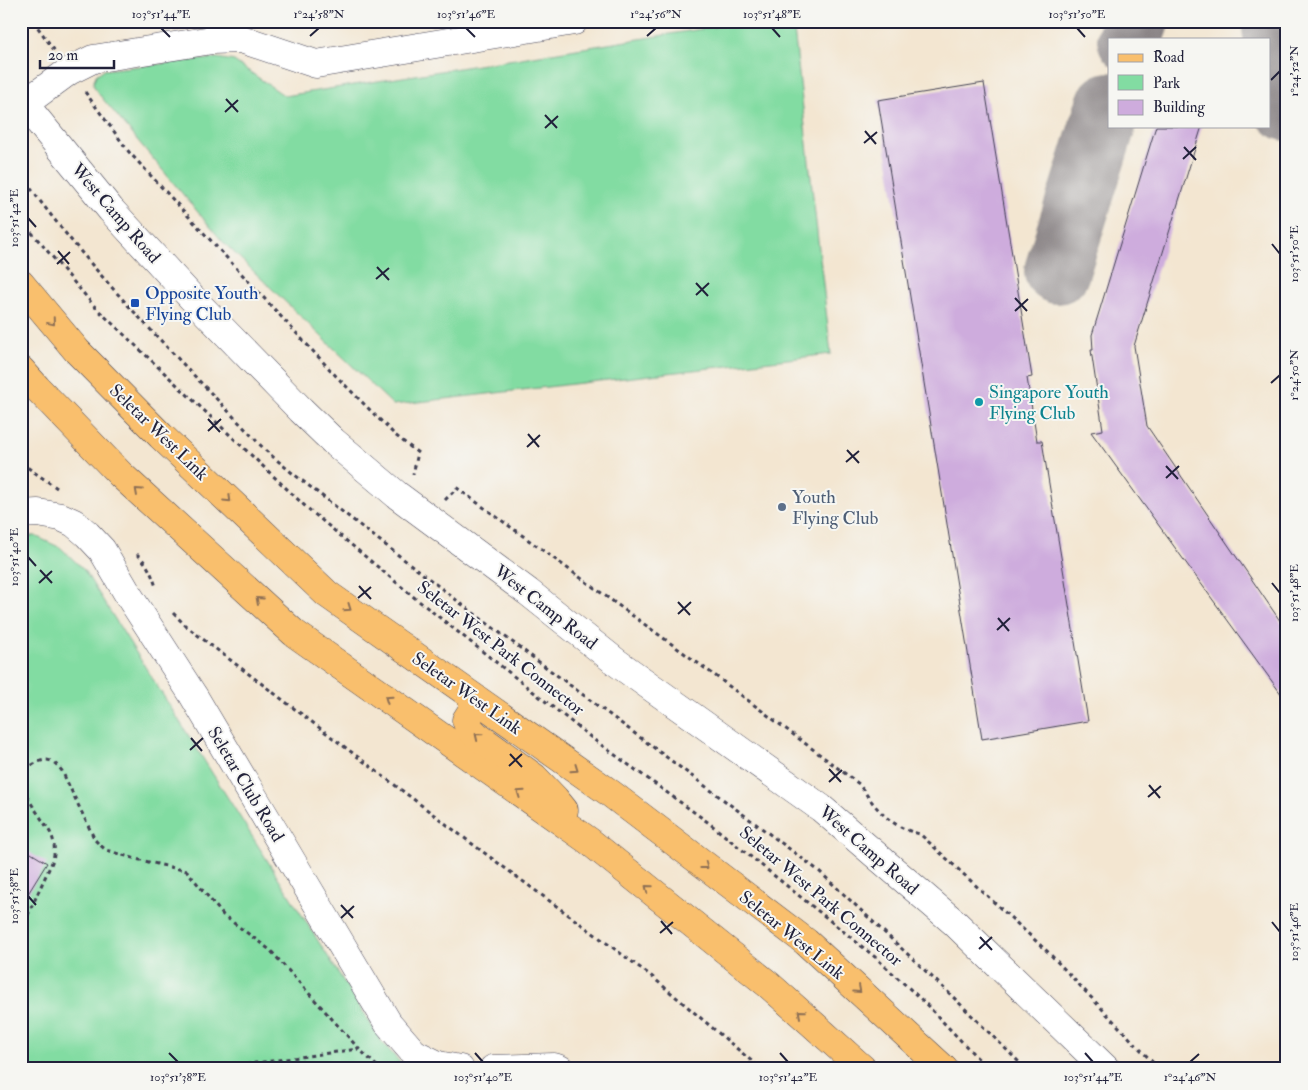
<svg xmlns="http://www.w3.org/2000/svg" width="1308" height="1090" font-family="'IM FELL Double Pica',serif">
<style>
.green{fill:#82dca2;stroke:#527f6e}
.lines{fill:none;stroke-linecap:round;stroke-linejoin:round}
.taxiway{stroke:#8a8486;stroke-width:66}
.building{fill:#ceacdd}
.minor-casing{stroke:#413f52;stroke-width:29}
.major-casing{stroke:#413f52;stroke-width:29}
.path{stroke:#413f52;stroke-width:3;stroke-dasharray:4 4;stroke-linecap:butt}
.minor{stroke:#fff;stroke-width:28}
.major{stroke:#f9bf6d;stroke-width:28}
.oneway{stroke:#8e7054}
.ticks{fill:none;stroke:#22223b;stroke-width:2}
.transit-dot{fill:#1a4fb4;stroke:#f6f6f2;stroke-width:2}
.culture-dot{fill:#0f9aa8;stroke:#f6f6f2;stroke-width:2}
.service-dot{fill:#5c6f8a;stroke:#f6f6f2;stroke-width:2}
.labels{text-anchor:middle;stroke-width:4;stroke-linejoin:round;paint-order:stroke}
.street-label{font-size:18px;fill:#22223b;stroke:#f6f6f2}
.transit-label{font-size:18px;fill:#164399;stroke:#f6f6f2;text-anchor:start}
.culture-label{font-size:18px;fill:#0d838f;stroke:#f6f6f2;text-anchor:start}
.service-label{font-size:18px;fill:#4e5e75;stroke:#f6f6f2;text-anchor:start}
.neatline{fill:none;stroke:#22223b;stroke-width:2}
.ticks-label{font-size:12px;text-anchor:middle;fill:#22223b}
</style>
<rect width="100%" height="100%" fill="#f6f6f2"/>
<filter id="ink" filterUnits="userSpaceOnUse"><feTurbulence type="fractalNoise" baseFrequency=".02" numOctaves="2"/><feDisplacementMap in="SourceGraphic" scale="10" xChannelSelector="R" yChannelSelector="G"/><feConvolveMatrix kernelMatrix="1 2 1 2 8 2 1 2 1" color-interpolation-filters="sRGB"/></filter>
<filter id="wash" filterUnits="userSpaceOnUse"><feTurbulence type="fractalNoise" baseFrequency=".0096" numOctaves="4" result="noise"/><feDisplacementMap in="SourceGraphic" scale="20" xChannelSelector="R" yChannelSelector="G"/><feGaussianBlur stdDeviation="1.12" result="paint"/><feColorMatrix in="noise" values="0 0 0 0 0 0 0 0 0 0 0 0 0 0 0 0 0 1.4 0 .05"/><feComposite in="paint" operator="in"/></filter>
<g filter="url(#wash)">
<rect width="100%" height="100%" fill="#f3e6d1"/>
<g class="green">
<path d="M751 21H793L831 354 393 405 223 242 97 92 93 84 96 75 103 70 217 58 234 61 285 96Z"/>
<path d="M21 536H35L61 548 84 570 382 1042 406 1069H21Z"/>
</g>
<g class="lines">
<g class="taxiway">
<path d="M1274 21 1287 108"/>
<path d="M1130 39 1136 21"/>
<path d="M1057 271 1109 105"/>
</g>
</g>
<g id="blocks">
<g class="building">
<path d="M984 83 1032 377 1027 378 1037 441H1042L1088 721 982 739 878 100Z"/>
<path d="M1156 126H1202L1134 346 1147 426 1287 631V702L1091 432 1103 430 1091 350H1093L1092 335Z"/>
<path d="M21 847 47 863 21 905Z"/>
</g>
</g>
</g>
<g filter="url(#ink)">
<use href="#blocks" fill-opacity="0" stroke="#413f52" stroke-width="1"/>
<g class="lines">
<g class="minor-casing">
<g id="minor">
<path d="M21 100 111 210 192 298 301 410 333 441 397 495 528 592 616 662 821 808 955 923 1106 1069"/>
<path d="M24 104 69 71 93 59 212 40 241 39 316 64 574 21"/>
<path d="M21 514 38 513 61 517 74 523 87 534 102 550 129 596 193 695 388 1023 414 1053 438 1065 460 1069"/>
<path d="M493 1069 554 1067 560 1069"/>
</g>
</g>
<g class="major-casing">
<g id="major">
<path d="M21 284 77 351 161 436 327 594 610 793 806 942 944 1069"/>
<path d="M21 370 37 388 121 475 294 633 589 841 769 985 863 1069"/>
<path d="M478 701 466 720 469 728 476 735 534 777 555 799 564 810"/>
</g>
</g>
<g class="path">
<path d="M33 21 55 51"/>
<path d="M85 92 129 152 336 376 395 435 418 453 413 474"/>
<path d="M21 175C92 275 181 360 265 450L291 472 468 609 819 871 949 993 1026 1069"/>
<path d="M21 220 96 308 306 507 415 598 593 739 709 823 875 957 923 1001 988 1069"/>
<path d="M21 463 57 488"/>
<path d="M445 500 457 488 717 677 859 784C876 809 890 827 920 834L1049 953 1159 1069"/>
<path d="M137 554C147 563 152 574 156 587"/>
<path d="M173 613 187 627 471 843 650 975 761 1069"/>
<path d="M21 930 53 860C55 851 55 843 51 834 44 820 21 794 22 780 22 774 25 770 29 767 34 764 40 760 47 760 54 761 58 766 62 771L95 840 100 845 106 850 136 859 187 871 223 915 270 950 359 1049 380 1069"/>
<path d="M239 1069 249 1064 358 1049"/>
</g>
<use href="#minor" class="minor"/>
<use href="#major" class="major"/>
</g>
<defs><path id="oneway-chevron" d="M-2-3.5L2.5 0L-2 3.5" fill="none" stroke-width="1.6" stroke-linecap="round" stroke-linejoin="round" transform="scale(1.25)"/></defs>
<g class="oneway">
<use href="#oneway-chevron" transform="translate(52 322) rotate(50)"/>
<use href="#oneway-chevron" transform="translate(138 491) rotate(-138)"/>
<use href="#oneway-chevron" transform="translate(228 499) rotate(44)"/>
<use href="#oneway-chevron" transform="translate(259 600) rotate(-138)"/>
<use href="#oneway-chevron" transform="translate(348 608) rotate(35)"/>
<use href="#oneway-chevron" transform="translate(388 699) rotate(-145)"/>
<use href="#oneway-chevron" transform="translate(478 736) rotate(-141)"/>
<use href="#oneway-chevron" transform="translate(575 769) rotate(35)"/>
<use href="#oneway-chevron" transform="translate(520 793) rotate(-145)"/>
<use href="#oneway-chevron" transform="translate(705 866) rotate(37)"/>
<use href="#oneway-chevron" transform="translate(648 888) rotate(-141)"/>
<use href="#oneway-chevron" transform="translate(858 990) rotate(42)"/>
<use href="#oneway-chevron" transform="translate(801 1013) rotate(-139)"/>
</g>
</g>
<path class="ticks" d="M161 28 170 37M466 28 475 37M772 28 780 37M1077 28 1085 37M310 36 319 28M647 36 656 28M1271 80 1280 71M226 99 238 112M225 112 238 100M545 115 557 128M545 128 558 116M865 131 876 144M864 143 877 132M1184 147 1196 160M1183 159 1196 147M28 218 36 227M1272 244 1280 254M58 251 69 264M57 264 70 252M377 267 389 280M376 279 389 268M696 283 708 296M696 295 709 283M1015 298 1027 311M1015 311 1028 299M1271 383 1280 375M208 419 220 432M208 431 221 419M528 434 539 447M527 447 540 435M847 450 859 463M846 462 859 451M1166 466 1178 479M1166 478 1179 466M28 557 36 566M40 570 52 583M39 583 52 571M1272 583 1280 593M359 586 371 599M358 598 371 587M678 602 690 615M678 614 691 602M998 618 1009 631M997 630 1010 618M191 738 202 751M190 750 203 738M510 754 522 767M509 766 522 754M829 769 841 782M829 782 842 770M1149 785 1160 798M1148 797 1161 786M28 896 36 905M341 905 353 918M341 918 354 906M661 921 672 934M1272 922 1280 932M660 933 673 922M980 937 992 950M979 949 992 937M169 1053 178 1062M475 1053 483 1062M780 1053 788 1062M1085 1053 1093 1062M1190 1062 1199 1054"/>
<rect class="transit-dot" x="130" y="298" width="10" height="10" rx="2.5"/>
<circle class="culture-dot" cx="979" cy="402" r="5"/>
<circle class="service-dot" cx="782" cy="507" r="5"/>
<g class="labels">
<g class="street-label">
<text transform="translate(116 213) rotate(49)" y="6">West Camp Road</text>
<text transform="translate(159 432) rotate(44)" y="6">Seletar West Link</text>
<text transform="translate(546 607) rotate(38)" y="6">West Camp Road</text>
<text transform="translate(501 648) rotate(38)" y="6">Seletar West Park Connector</text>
<text transform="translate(467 693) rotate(35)" y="6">Seletar West Link</text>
<text transform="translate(246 784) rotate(59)" y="6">Seletar Club Road</text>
<text transform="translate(869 850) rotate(41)" y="6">West Camp Road</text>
<text transform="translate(821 896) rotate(40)" y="6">Seletar West Park Connector</text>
<text transform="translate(792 935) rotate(39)" y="6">Seletar West Link</text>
</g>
<g class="transit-label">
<text x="145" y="299">Opposite Youth<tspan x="145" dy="21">Flying Club</tspan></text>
</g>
<g class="culture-label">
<text x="989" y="398">Singapore Youth<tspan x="989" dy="21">Flying Club</tspan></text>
</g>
<g class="service-label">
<text x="792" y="503">Youth<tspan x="792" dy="21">Flying Club</tspan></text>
</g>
</g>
<rect width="1308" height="1090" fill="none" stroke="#f6f6f2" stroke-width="55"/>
<rect x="1108" y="38" width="162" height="90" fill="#f6f6f2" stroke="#a1a1a9"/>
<rect x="1118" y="54" width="25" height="8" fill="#f9bf6d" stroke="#a1a1a9"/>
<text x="1153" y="62" font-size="15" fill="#22223b">Road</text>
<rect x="1118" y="75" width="25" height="15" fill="#82dca2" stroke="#a1a1a9"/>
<text x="1153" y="88" font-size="15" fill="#22223b">Park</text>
<rect x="1118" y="100" width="25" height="15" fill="#ceacdd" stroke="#a1a1a9"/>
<text x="1153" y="112" font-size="15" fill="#22223b">Building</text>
<path d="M40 60v8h74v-8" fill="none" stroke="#22223b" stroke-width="2.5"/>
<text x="48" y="60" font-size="15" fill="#22223b" stroke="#f6f6f2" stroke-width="4" paint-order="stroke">20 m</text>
<rect x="28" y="28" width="1252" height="1034" class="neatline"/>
<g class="ticks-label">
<text x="161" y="18">103°51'44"E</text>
<text x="319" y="18">1°24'58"N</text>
<text x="466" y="18">103°51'46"E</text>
<text x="656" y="18">1°24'56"N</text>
<text x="772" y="18">103°51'48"E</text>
<text x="1077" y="18">103°51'50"E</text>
<text transform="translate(1294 71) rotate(-90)" y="4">1°24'52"N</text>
<text transform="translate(14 218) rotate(-90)" y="4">103°51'42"E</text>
<text transform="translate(1294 254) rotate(-90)" y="4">103°51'50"E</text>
<text transform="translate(1294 375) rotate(-90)" y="4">1°24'50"N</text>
<text transform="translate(14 557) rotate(-90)" y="4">103°51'40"E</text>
<text transform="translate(1294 593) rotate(-90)" y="4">103°51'48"E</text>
<text transform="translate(14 896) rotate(-90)" y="4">103°51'38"E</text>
<text transform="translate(1294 932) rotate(-90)" y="4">103°51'46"E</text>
<text x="178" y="1081">103°51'38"E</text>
<text x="483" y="1081">103°51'40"E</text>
<text x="788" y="1081">103°51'42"E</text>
<text x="1093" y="1081">103°51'44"E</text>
<text x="1190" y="1081">1°24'46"N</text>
</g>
</svg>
